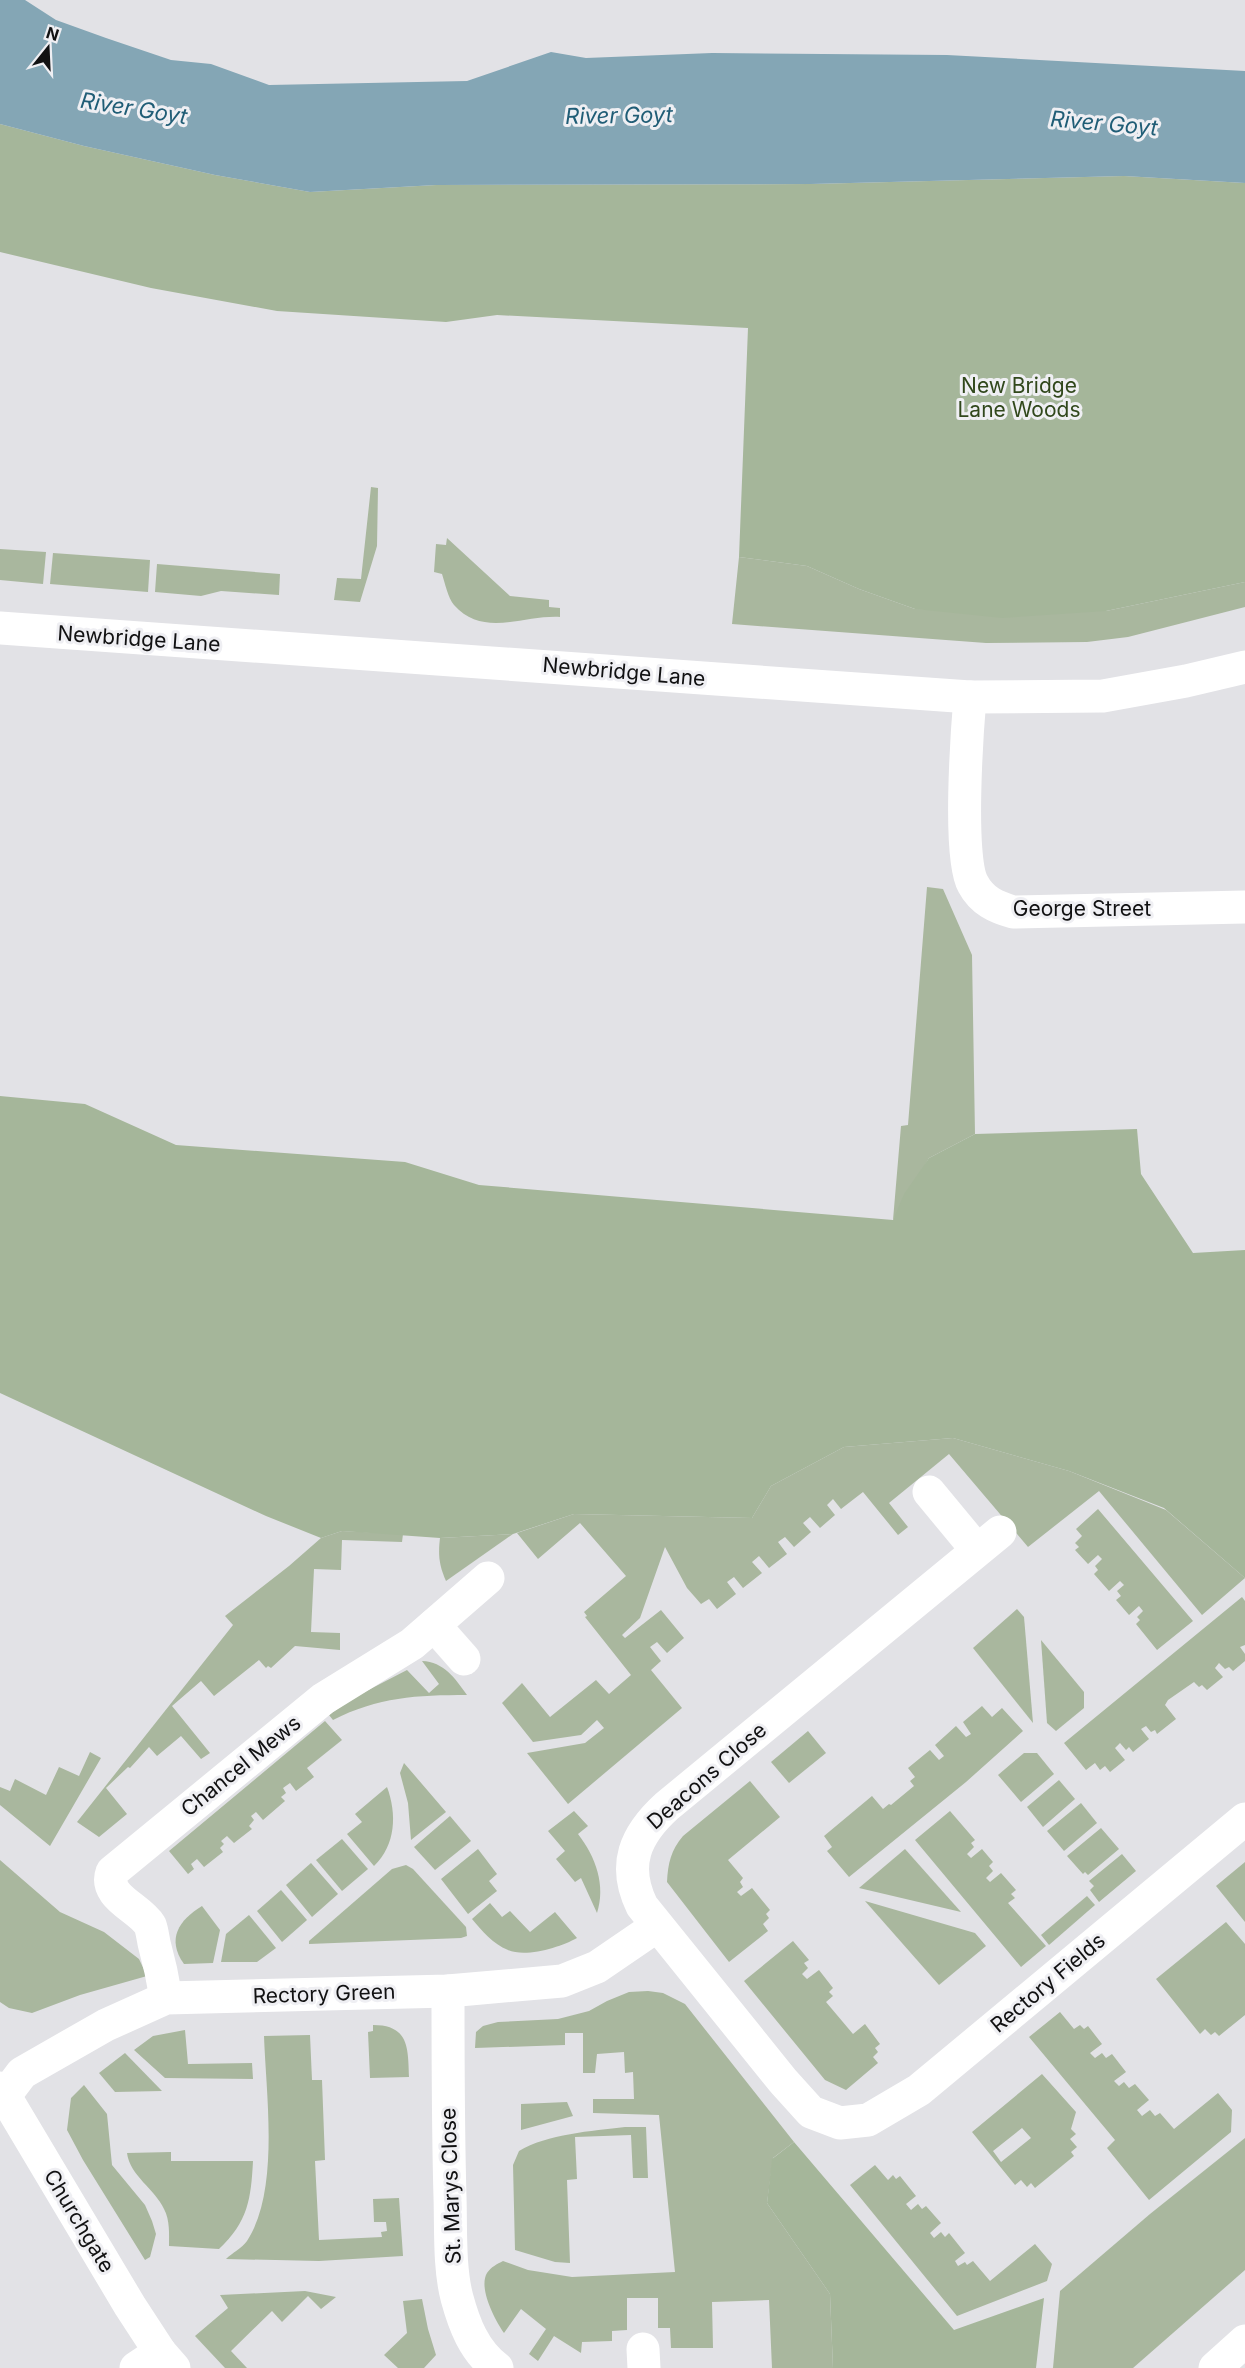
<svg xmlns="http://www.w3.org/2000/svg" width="1245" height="2368" font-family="Inter,sans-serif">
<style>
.green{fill:#a9b79e;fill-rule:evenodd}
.forest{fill:#a5b69a}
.water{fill:#84a6b5}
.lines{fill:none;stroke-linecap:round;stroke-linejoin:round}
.minor{stroke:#fff;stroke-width:33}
.major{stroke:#fff;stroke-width:33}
.labels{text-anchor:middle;stroke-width:6;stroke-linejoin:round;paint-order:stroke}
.park-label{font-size:21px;fill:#31481c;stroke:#efeff3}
.street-label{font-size:21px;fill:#111112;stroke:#efeff3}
.water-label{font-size:22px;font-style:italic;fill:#205d76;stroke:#efeff3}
</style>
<rect width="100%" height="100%" fill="#e2e2e6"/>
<g class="green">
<path d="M371 487 378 488 377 546 360 602 334 600 337 578 361 579Z"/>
<path d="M447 538 510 596 549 600V607L560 608V617C523 615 483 638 454 605 448 598 445 583 442 574L434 572 436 544 446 545Z"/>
<path d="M0 549 46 552 43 584 0 580Z"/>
<path d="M53 553 150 560 148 592 50 584Z"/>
<path d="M739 557 807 566 859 589 915 609 1106 611 1245 582V607L1128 637 1087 642 986 643 732 624Z"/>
<path d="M157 564 280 574 279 595 221 591 201 596 155 592Z"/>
<path d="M927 887 943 889 972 955 975 1134 929 1158 893 1220 901 1126 908 1125Z"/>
<path d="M953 1438 1069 1471 1166 1510 1245 1578 1202 1615 1099 1491 1028 1547 949 1454 889 1503 908 1527 898 1535 863 1492 841 1509 833 1499 827 1505 835 1515 820 1528 810 1517 803 1523 811 1532 794 1547 785 1537 778 1542 787 1554 769 1568 759 1556 752 1562 762 1573 743 1588 734 1577 727 1582 736 1594 717 1609 709 1599 701 1604 687 1588 665 1547 640 1618 622 1635 625 1638 661 1610 684 1638 667 1653 657 1642 650 1647 661 1661 651 1670 682 1708 568 1804 527 1753 585 1743 604 1728 597 1720 581 1735 533 1742 502 1703 522 1683 550 1717 596 1680 609 1694 631 1675 585 1617 587 1616 584 1612 626 1576 580 1523 538 1559 517 1533 574 1514 752 1518 771 1486 844 1447Z"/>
<path d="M1098 1509 1193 1621 1157 1650 1136 1624 1140 1620 1137 1617 1143 1611 1139 1606 1129 1615 1116 1600 1121 1596 1117 1591 1124 1585 1120 1581 1109 1591 1094 1574 1098 1570 1095 1566 1102 1559 1098 1555 1088 1564 1075 1550 1079 1547 1075 1543 1082 1536 1076 1529Z"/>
<path d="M342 1531 403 1534 402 1542 342 1540 341 1570 314 1569 311 1632 340 1633V1650L295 1646 271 1668 268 1666 266 1668 259 1660 214 1696 201 1681 172 1706 210 1753 201 1759 181 1736 157 1756 149 1747 130 1768 128 1767 106 1788 127 1814 99 1837 77 1822 233 1625 225 1616 289 1566 321 1538Z"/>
<path d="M513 1534 446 1581C439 1565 438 1555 440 1538Z"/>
<path d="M1242 1597 1245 1601V1645L1240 1647 1245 1654V1661L1233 1671 1229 1667 1225 1669 1219 1663 1215 1668 1223 1677 1207 1690 1202 1685 1199 1687 1194 1682 1168 1700 1165 1705 1176 1719 1157 1734 1155 1730 1151 1732 1146 1726 1141 1729 1149 1739 1133 1752 1129 1747 1126 1750 1120 1743 1115 1748 1125 1760 1110 1772 1105 1766 1100 1770 1095 1763 1086 1770 1064 1743Z"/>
<path d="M1017 1609 1024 1617 1033 1723 973 1648Z"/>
<path d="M1041 1640 1084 1692V1708L1056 1731 1047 1723Z"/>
<path d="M422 1661C444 1662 455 1678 467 1695 417 1695 378 1697 333 1720L329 1715 351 1699 407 1670 429 1693 439 1684Z"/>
<path d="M982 1706 992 1717 1002 1708 1023 1731 966 1782 849 1877 827 1851 832 1847 824 1836 872 1796 883 1809 889 1804 891 1805 914 1786 910 1781 915 1777 908 1768 930 1750 939 1760 944 1756 935 1745 956 1726 966 1737 971 1734 963 1722Z"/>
<path d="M325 1721 342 1740 307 1768 314 1777 296 1791 290 1783 283 1788 286 1793 281 1797 285 1801 263 1820 256 1812 251 1816 254 1820 249 1826 252 1829 234 1843 227 1836 221 1841 224 1844 220 1848 223 1852 204 1867 197 1859 191 1864 194 1869 188 1874 169 1851Z"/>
<path d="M808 1731 826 1753 789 1783 771 1762Z"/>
<path d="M90 1752 101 1758 50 1846 0 1805V1787L10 1791 15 1779 46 1795 59 1767 79 1776Z"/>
<path d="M1024 1753H1037L1054 1774 1021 1802 998 1775Z"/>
<path d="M404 1763 446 1812 411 1840 408 1803 400 1773Z"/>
<path d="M1059 1780 1075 1799 1043 1827 1027 1807Z"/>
<path d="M750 1781 780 1817 728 1860 743 1878 740 1882 743 1887 737 1892 741 1896 752 1888 770 1910 766 1914 769 1918 763 1924 768 1931 729 1962 667 1882C668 1863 671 1850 683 1836Z"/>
<path d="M387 1787C397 1814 396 1845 374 1866L347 1834 362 1822 355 1814Z"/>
<path d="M1081 1803 1097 1823 1064 1851 1047 1831Z"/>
<path d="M574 1811 588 1826 578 1834C596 1857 606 1886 597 1913L581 1878 575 1882 556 1859 565 1851 548 1831Z"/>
<path d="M950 1811 975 1840 971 1843 974 1847 967 1854 971 1858 982 1849 993 1862 989 1866 993 1871 986 1878 990 1882 1001 1873 1016 1890 1011 1894 1015 1898 1008 1903 1046 1946 1021 1967 915 1840Z"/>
<path d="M450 1816 471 1841 435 1870 414 1847Z"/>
<path d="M1101 1828 1119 1849 1088 1875 1085 1872 1083 1874 1067 1856Z"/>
<path d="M342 1839 368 1869 342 1891 316 1860Z"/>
<path d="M478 1849 497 1874 489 1881 497 1891 468 1914 441 1879Z"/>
<path d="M905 1849 961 1912 859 1888Z"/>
<path d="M1122 1854 1136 1871 1099 1902 1090 1890 1094 1886 1089 1881Z"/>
<path d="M0 1860 60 1912 104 1932 139 1959 147 1976 80 1995 32 2013 9 2008 0 2002Z"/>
<path d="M1245 1862V1922L1216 1886Z"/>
<path d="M311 1863 338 1894 312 1917 286 1885Z"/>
<path d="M406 1865 413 1869 466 1927 467 1936 461 1938 309 1944V1941L392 1869Z"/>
<path d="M281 1890 307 1920 282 1942 257 1911Z"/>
<path d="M1087 1896 1095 1905 1049 1945 1041 1935Z"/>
<path d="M865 1901 975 1933 986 1946 939 1985Z"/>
<path d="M490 1903 502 1917 510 1911 530 1932 555 1912 577 1938C561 1947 526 1958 508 1950 493 1944 482 1931 472 1919Z"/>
<path d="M202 1906 220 1930 213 1963 184 1964C166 1939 179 1920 202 1906Z"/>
<path d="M249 1915 276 1948 257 1962H221L226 1934Z"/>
<path d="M1226 1922 1245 1944V2015L1219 2036 1215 2032 1211 2035 1205 2029 1200 2034 1156 1979Z"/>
<path d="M793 1941 809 1960 804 1963 808 1968 802 1974 807 1979 819 1970 833 1988 829 1992 833 1996 826 2002 853 2034 865 2024 880 2044 875 2048 878 2052 873 2057 878 2063 846 2090 825 2080 744 1981Z"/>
<path d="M648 1991 663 1993 685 2004 794 2142 773 2158 767 2203 830 2294 833 2368H772L769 2300 712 2302 713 2348H671L670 2328H658V2298H627V2330L612 2331V2341L582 2342 581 2353 554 2336 538 2361 529 2354 546 2329 521 2309 504 2333C495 2320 478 2288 487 2273 491 2267 497 2264 503 2261L528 2270 572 2277 675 2272 659 2115 593 2113V2099H634L633 2072 625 2073 624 2052 597 2054 595 2073H583V2033H565V2045L475 2048 476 2032 483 2026 498 2022 558 2019 589 2011 607 2001 629 1992Z"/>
<path d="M1060 2012 1074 2029 1080 2025 1084 2029 1088 2026 1102 2044 1090 2053 1095 2058 1102 2053 1106 2058 1112 2054 1126 2072 1114 2081 1119 2086 1124 2082 1129 2088 1135 2084 1149 2100 1137 2110 1142 2116 1150 2110 1155 2116 1160 2113 1174 2129 1218 2093 1232 2110 1231 2132 1149 2200 1107 2148 1115 2140 1029 2037Z"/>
<path d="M373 2025C409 2025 408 2048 409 2077L370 2078 368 2032 373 2031Z"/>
<path d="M185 2030 188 2064 252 2063 253 2079 165 2078 134 2050 153 2036Z"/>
<path d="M310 2035 312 2080H322L325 2160 315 2161 319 2240 382 2237 381 2232 387 2231 386 2222H374L373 2199 399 2198 403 2256 319 2261 226 2259C232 2253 242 2248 247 2241 280 2190 266 2095 264 2036Z"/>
<path d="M125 2053 162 2091 115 2092 99 2073Z"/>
<path d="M1042 2074 1076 2112 1071 2129 1076 2134 1070 2139 1077 2147 1071 2152 1074 2156 1035 2188 1031 2183 1027 2187 1021 2180 1015 2185 972 2132ZM1022 2128 1031 2138 1001 2162 993 2151Z"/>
<path d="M84 2085 107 2114 112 2165 145 2205 152 2221 156 2234 150 2257 145 2260 83 2160 67 2130 71 2098Z"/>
<path d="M567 2102 573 2116 521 2130V2104Z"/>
<path d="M625 2127H646L648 2178H633L631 2135 575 2137 577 2179 567 2180 570 2263 555 2262 515 2250 513 2165 519 2151C547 2134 592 2131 625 2127Z"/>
<path d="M1245 2138V2270L1133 2368H1053L1060 2291 1150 2214Z"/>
<path d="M171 2152V2161H253C251 2199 248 2222 219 2249L169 2246C169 2234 170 2220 164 2209 155 2189 130 2176 127 2153Z"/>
<path d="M875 2165 888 2180 893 2175 896 2179 900 2176 916 2196 906 2204 911 2210 918 2204 922 2209 926 2206 941 2223 930 2233 934 2238 941 2232 945 2237 949 2233 965 2253 955 2261 958 2266 965 2262 967 2265 973 2261 990 2281 1035 2244 1052 2264 1047 2281 957 2316 850 2185Z"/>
<path d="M305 2291 336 2297 321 2309 308 2296 282 2322 272 2311 231 2351 247 2368H225L195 2336 228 2308 220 2295Z"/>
<path d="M422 2299 428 2329 436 2355 424 2368H398L384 2355 407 2333 403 2301Z"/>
</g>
<g class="forest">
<path d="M0 124 84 146 215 175 310 192 436 185 811 184 1124 176 1245 183V582L1106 611 1002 618 915 609 859 589 807 566 739 557 748 328 497 315 446 322 277 311 151 288 0 252Z"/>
<path d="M0 1096 85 1104 176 1145 405 1162 479 1185 893 1220 904 1194 929 1158 975 1134 1137 1129 1141 1174 1193 1253 1245 1250V1578L1164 1508 1069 1471 953 1438 844 1447 771 1486 752 1518 574 1514 513 1534 440 1538 342 1531 321 1538 266 1516 0 1393Z"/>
<path d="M794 2142 954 2330 1044 2298 1036 2368H833L830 2294 767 2203 772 2159Z"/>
</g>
<path class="water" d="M0 0H25L56 20 106 38 171 60 211 64 269 85 467 81 551 52 586 58 712 53 947 55 1245 71V183L1124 176 811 184 436 185 310 192 215 175 84 146 0 124Z"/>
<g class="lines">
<g class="minor">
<path d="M0 628 970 697 1103 696 1186 681 1245 667"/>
<path d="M970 697C967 732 958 858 973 884 982 901 996 907 1013 912L1245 907"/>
<path d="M929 1492 977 1550"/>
<path d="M1000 1532 667 1806C635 1835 622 1865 642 1906L783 2081 811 2112 840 2123 868 2120 919 2090 1245 1819"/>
<path d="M434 1625 464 1659"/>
<path d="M448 1991C448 2060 448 2128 450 2197 451 2228 449 2268 457 2298 464 2324 474 2351 497 2368"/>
<path d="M166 1998C163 1979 159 1961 154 1943 153 1938 152 1930 150 1925 139 1907 103 1897 112 1872L323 1699 412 1644 488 1578"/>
<path d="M0 2088 130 2306 160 2352"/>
<path d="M0 2102 22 2073 106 2025 166 1998 448 1991 562 1981 597 1967 657 1926"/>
<path d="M643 2349 644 2368"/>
</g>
<g class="major">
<path d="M136 2368 160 2352 174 2368"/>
<path d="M1215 2368 1245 2341"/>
</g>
</g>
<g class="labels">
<g class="park-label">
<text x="1019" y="393">New Bridge<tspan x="1019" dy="24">Lane Woods</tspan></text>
</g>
<g class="street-label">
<text transform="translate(139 639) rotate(4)" y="7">Newbridge Lane</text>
<text transform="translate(624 672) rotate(5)" y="7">Newbridge Lane</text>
<text x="1082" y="916">George Street</text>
<text transform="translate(241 1766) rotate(-39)" y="7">Chancel Mews</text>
<text transform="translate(707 1776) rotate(-41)" y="7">Deacons Close</text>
<text transform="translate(1048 1983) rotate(-40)" y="7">Rectory Fields</text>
<text transform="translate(324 1994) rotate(-2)" y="7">Rectory Green</text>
<text transform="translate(451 2186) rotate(-92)" y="7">St. Marys Close</text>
<text transform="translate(79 2221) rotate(59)" y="7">Churchgate</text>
</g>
<g class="water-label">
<text transform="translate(134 108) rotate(9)" y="8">River Goyt</text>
<text transform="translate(619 115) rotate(-1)" y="8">River Goyt</text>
<text transform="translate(1104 123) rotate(5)" y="8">River Goyt</text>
</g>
</g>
<g transform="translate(48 48) rotate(18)" stroke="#efeff3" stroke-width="4.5" paint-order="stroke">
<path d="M0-4.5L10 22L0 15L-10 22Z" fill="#111112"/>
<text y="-9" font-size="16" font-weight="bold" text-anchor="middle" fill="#111112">N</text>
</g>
</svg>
